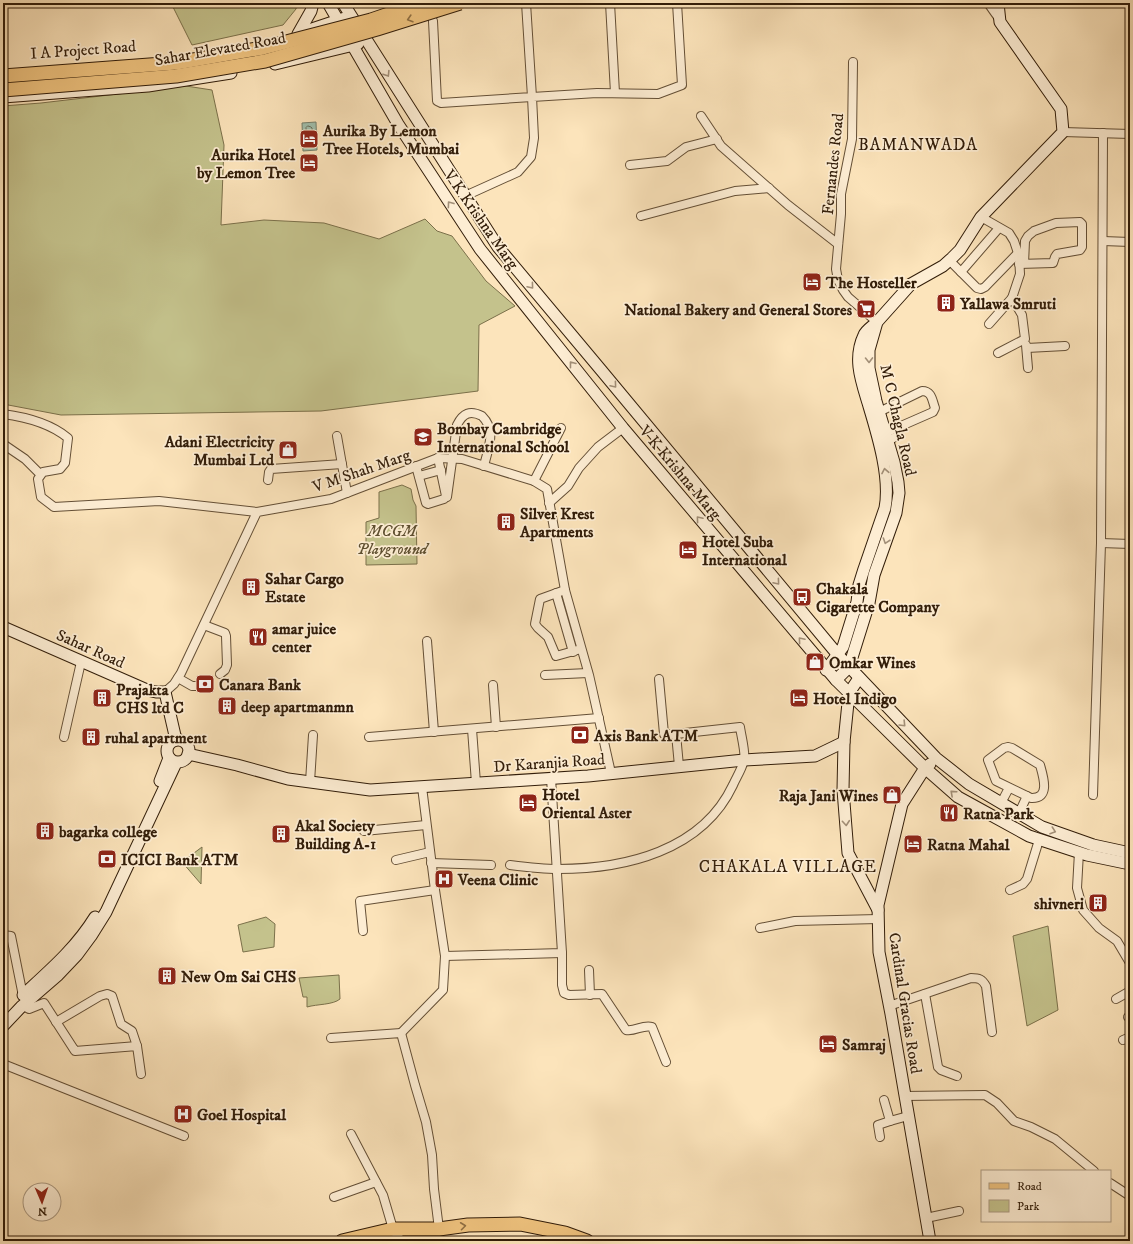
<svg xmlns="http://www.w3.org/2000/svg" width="1133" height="1244" font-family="'IM FELL DW Pica',serif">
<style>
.green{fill:#c4c28c;stroke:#7b704a}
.water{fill:#a0bfad;stroke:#747e6b}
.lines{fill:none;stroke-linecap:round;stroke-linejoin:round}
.shore{stroke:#696e5b;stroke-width:1}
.street-casing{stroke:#644f36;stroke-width:10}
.secondary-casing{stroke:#321d09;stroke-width:13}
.primary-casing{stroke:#321d09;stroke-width:15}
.street{stroke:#fdedd3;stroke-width:8}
.secondary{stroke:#fdedd3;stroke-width:11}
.primary{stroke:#eec27e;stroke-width:13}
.primary-bridge-casing{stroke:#321d09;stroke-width:15;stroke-linecap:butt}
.primary-bridge{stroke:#eec27e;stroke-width:13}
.oneway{stroke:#907044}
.oneway2{stroke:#a28f78}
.labels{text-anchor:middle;stroke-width:3.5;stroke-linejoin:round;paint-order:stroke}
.street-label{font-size:16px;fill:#321d09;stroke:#fdedd3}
.poi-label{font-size:16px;font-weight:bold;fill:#321d09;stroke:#fdedd3;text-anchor:start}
.park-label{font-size:16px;font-style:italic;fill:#5e4f30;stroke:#fdedd3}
.neighbourhood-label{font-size:17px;letter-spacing:1px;fill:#321d09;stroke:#fdedd3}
</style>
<rect width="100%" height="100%" fill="#fce4bb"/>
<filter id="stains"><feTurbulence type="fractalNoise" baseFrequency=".005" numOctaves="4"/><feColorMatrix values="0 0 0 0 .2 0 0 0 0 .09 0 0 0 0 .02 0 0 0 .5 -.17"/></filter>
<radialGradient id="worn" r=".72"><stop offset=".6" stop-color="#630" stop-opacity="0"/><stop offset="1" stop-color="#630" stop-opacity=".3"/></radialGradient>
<g class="green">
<path d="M171 3H297L296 9 283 25 192 45Z"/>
<path d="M186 86 212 90 224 145 221 225 264 220 324 223 379 239 425 219 437 231 452 236 486 281 515 306 479 325 478 391 321 411 61 415 3 404V106L41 103Z"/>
<path d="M402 485 411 489 413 500 416 506 417 564 366 565V522L379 518V492Z"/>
<path d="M202 847 201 884 182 862Z"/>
<path d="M266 917 275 924 274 947 243 952 238 925Z"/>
<path d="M1048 926 1058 1010 1027 1026 1013 936Z"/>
<path d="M339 975 340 999C333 1005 317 1004 307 1007V997H303L299 978Z"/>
</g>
<path class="water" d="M316 122 317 150 303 151 302 123Z"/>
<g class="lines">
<path class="shore" d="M308 126 311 127 312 128 313 144 311 146H308L307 145 306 128Z"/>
<g class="street-casing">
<g id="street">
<path d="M610 3 615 93"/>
<path d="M988 3 1000 20"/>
<path d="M433 21 437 101 441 103 532 97 526 3"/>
<path d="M853 62 852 139 841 194V214L836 269 838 280 843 290 848 297 877 322"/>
<path d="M701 116 721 146 788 205 838 244"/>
<path d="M1063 132 1130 134"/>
<path d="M630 165 667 161 686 147 717 139"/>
<path d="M465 196 518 172 531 157 534 138 532 97 597 93 658 94 682 85 677 3"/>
<path d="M641 216 735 191 769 188"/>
<path d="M981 217 1009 233 1014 241 1019 256 1020 274 1012 298"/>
<path d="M1103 241 1130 242"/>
<path d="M949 260 977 288 981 289 985 287 1018 253"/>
<path d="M1019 264 1053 263 1055 257 1057 254 1080 250 1082 247V224L1080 222 1056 223 1034 231 1028 236 1025 241 1024 264"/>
<path d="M961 272 999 228"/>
<path d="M989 324 1012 298 1022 315 1025 339 998 353"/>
<path d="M1026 345 1028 368"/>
<path d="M1027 348 1065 346"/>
<path d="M879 412 922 391C932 391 932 400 935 408L933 412 885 433"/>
<path d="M3 414C26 417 50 423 68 438L65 463 60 469 43 472 38 479 41 497 54 507 159 501 257 512"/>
<path d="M337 436 347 493"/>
<path d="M888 441 897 436"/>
<path d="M3 444 25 459 40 474"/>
<path d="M416 466 426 503 428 504 444 499 446 496 438 458"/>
<path d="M419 476 441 470"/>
<path d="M268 480 269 472 271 469 342 464"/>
<path d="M534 481 561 428"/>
<path d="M447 497 457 425C463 413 470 410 482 416 497 431 488 448 484 466"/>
<path d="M549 503 568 486 579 468 598 447 623 428"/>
<path d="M1101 543 1130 544"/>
<path d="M565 590 540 599 535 624 538 628 548 637 556 656 581 649"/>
<path d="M556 593 573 652"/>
<path d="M204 625 225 633 226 636 227 665 225 670 220 674"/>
<path d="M3 636 4 627"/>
<path d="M427 641 434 732"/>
<path d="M545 675 588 673"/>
<path d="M178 678 192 686H196"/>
<path d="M659 679 664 734H676"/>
<path d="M493 685 496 727"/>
<path d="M165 692 174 684 181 673 257 512 331 499 438 458 462 459 534 481 547 489 565 590 589 675 611 773"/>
<path d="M472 729 476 783"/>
<path d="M64 737 81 662"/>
<path d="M369 737 599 718"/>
<path d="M1008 747 1012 748 1040 765C1043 776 1051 799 1031 798L996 781 988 760 1004 748Z"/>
<path d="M310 782 313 735"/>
<path d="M1093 795 1101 543 1103 133"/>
<path d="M1001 803 1009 788"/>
<path d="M1019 813 1027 796"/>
<path d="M364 831 426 825"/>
<path d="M1079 852 1077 888 1083 910 1099 928 1117 941 1130 963"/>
<path d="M396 860 430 852"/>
<path d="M431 863 491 865"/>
<path d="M510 865C526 867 542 869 558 869 625 869 702 851 733 785 736 778 742 769 744 760 746 754 741 735 740 727L676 734 679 766"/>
<path d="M1010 890 1023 884 1027 879 1039 840"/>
<path d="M760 928 795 921 878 919"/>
<path d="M363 931 360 901 435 890"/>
<path d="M3 935 11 936 23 996"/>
<path d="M562 953V985L564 993 569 995 602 994 626 1030C635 1032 643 1024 652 1027L666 1062"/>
<path d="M445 956 562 953 551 778"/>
<path d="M589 970 590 995"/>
<path d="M925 994 938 1067 941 1070 957 1076"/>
<path d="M1116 999 1130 991"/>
<path d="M24 1004 27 1008 29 1009 44 1003 75 1051 137 1046 141 1074"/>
<path d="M889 1006 971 978C979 978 982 979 986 986L992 1032"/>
<path d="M1128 1017 1130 1016"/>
<path d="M56 1022 100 996 107 994 112 996 121 1024 132 1031 137 1046"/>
<path d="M401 1033 443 990 445 956 435 890 422 787"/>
<path d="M331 1038 401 1033 415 1085 426 1122 432 1155 434 1189 439 1229"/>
<path d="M1123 1040 1130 1037"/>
<path d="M3 1064 184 1136"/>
<path d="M904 1096 985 1095 997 1103 1014 1121 1031 1127 1055 1139 1094 1171"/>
<path d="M890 1121 908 1116"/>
<path d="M351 1134 383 1195 393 1229"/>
<path d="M880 1137 878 1125 890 1121 884 1100"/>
<path d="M1110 1183 1130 1196"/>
<path d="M334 1197 376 1182"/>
<path d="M926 1218 959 1211"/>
</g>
</g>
<g class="secondary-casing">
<g id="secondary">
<path d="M328 3 398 124 480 249 623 428 836 680 925 768 958 797 1029 836 1087 855 1130 864"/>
<path d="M343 3 498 247 601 370 838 655 936 758 969 784 1042 827 1093 845 1130 853"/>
<path d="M300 33 345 18"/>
<path d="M298 34 311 11 313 3"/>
<path d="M275 64 358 44"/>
<path d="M3 97 148 86 231 73"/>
<path d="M3 627 147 690 156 692H165L176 740"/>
<path d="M826 670 843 647 857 602 859 585 864 569 885 508C891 477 877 433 868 403 861 380 853 358 864 335 866 330 873 326 877 322"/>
<path d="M859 678 849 693 844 742 843 790 848 853 878 910"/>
<path d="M836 680 849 667 869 603 874 575 896 513 899 493 898 482 894 462 876 401 869 368V350L877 322 911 284 943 266 952 258 960 250 981 217 1063 132 1061 109 1000 22 998 3"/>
<circle cx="178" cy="751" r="11"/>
<path d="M188 754 237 765 288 779 370 790 588 776 744 760 815 756 844 742"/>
<path d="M930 764 925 768 902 804 878 905 879 952 891 1014 930 1241"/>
<path d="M160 781 169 758"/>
<path d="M23 995C49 971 76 948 95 917"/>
<path d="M3 1026 21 1007 58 975 77 955 91 936 106 912 176 763"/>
<path d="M393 1229 399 1241"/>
</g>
</g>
<g class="primary-casing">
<path id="primary" d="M342 1241 393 1229H439L468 1225 520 1224 565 1233 587 1241"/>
</g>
<use href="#street" class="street"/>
<use href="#secondary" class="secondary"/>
<use href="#primary" class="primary"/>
<g class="primary-bridge-casing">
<g id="primary-bridge">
<path d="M3 76 176 63 263 48 371 20 421 3"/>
<path d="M3 90 176 76 265 61 377 29 460 3"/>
</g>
</g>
<use href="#primary-bridge" class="primary-bridge"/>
</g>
<defs><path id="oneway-chevron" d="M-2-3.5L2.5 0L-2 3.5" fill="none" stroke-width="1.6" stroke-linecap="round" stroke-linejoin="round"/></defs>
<g class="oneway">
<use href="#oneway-chevron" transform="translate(410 19) rotate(163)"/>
<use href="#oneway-chevron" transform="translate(463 1226) rotate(-7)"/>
</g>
<g class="oneway2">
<use href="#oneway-chevron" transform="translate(387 74) rotate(58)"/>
<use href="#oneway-chevron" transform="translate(450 204) rotate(-126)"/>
<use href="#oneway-chevron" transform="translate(531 286) rotate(50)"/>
<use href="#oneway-chevron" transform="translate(869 360) rotate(89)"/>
<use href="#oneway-chevron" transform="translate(572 364) rotate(-128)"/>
<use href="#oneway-chevron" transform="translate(614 385) rotate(50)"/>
<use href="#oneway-chevron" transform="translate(885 471) rotate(-101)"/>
<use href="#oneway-chevron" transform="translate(699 519) rotate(-130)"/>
<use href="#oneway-chevron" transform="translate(886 541) rotate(109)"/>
<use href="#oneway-chevron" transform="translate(777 582) rotate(50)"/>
<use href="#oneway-chevron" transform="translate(801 640) rotate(-130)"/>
<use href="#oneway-chevron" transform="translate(903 724) rotate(46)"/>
<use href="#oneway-chevron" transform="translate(953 793) rotate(-138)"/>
<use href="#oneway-chevron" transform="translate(846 823) rotate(85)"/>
<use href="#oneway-chevron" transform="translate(1053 831) rotate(19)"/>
</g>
<defs>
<g id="hotel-square" transform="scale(1)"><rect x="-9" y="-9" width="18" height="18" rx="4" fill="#8f2418" stroke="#fdedd3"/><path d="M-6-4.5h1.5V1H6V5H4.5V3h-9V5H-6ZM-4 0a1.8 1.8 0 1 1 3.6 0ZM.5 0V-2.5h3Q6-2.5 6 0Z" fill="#fff"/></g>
<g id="building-square" transform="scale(1)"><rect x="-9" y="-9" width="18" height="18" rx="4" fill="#8f2418" stroke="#fdedd3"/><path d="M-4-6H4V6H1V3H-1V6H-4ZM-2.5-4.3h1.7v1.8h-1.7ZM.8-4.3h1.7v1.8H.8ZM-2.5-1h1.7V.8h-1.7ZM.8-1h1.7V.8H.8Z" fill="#fff"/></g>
<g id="supermarket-square" transform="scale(1)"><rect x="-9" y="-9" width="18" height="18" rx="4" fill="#8f2418" stroke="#fdedd3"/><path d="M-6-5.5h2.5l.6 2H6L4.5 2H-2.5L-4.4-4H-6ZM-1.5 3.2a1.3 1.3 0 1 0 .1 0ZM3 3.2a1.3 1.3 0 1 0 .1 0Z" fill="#fff"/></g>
<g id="school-square" transform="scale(1)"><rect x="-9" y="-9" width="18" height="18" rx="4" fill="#8f2418" stroke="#fdedd3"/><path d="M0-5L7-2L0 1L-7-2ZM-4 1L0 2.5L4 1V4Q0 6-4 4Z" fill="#fff"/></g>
<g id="shop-square" transform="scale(1)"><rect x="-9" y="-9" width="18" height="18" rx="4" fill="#8f2418" stroke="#fdedd3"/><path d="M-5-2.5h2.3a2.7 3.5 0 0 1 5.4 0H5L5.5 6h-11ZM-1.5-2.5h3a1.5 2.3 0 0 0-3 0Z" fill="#fff"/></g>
<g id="bus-square" transform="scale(1)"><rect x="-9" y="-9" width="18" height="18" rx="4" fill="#8f2418" stroke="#fdedd3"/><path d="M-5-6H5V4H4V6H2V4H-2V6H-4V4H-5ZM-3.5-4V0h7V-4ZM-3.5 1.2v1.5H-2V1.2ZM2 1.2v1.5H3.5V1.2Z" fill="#fff"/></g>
<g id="restaurant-square" transform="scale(1)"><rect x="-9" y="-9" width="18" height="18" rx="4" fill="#8f2418" stroke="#fdedd3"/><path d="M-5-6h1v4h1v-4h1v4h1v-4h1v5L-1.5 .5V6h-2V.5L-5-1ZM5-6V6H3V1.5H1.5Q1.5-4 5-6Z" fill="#fff"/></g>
<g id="bank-square" transform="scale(1)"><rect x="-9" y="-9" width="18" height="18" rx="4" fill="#8f2418" stroke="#fdedd3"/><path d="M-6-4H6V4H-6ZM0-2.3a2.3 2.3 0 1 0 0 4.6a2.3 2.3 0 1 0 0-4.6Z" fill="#fff"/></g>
<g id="hospital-square" transform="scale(1)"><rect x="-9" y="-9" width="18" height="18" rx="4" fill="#8f2418" stroke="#fdedd3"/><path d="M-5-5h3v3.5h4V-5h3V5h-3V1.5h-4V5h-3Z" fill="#fff"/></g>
</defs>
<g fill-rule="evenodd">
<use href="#hotel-square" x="309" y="139"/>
<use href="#hotel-square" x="309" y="163"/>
<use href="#hotel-square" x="812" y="282"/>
<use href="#building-square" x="946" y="303"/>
<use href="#supermarket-square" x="866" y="309"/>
<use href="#school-square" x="423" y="437"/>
<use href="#shop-square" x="288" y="450"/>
<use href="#building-square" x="506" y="522"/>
<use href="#hotel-square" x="688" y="550"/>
<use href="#building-square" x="251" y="587"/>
<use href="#bus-square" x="802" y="597"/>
<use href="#restaurant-square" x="258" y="637"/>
<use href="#shop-square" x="815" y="662"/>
<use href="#bank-square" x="205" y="684"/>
<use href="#building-square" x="102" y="698"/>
<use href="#hotel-square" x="799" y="698"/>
<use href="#building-square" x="227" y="706"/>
<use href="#bank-square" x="580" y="735"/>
<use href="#building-square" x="91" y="737"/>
<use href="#shop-square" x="892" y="795"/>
<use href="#hotel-square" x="528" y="803"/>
<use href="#restaurant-square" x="949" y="813"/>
<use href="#building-square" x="45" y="831"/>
<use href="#building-square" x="281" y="834"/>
<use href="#hotel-square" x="913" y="844"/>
<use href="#bank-square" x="107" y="859"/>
<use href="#hospital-square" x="444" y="879"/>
<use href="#building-square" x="1098" y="903"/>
<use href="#building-square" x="167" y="976"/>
<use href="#hotel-square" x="828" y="1044"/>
<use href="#hospital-square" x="183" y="1114"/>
</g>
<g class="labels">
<g class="street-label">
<text transform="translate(220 48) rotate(-10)" y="6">Sahar Elevated Road</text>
<text transform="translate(83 49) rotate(-4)" y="6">I A Project Road</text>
<text transform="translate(832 164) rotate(-84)" y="6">Fernandes Road</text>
<text transform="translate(482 219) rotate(55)" y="6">V K Krishna Marg</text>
<text transform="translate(899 420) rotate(77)" y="6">M C Chagla Road</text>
<text transform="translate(361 470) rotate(-19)" y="6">V M Shah Marg</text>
<text transform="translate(681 472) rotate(50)" y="6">V K Krishna Marg</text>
<text transform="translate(91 648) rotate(24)" y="6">Sahar Road</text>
<text transform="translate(549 762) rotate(-4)" y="6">Dr Karanjia Road</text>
<text transform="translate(906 1003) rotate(81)" y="6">Cardinal Gracias Road</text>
</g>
<g class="poi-label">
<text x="323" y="136">Aurika By Lemon<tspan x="323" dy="18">Tree Hotels, Mumbai</tspan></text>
<text x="295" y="160" text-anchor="end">Aurika Hotel<tspan x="295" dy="18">by Lemon Tree</tspan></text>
<text x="826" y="288">The Hosteller</text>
<text x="960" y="309">Yallawa Smruti</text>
<text x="852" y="315" text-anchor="end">National Bakery and General Stores</text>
<text x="437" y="434">Bombay Cambridge<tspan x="437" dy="18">International School</tspan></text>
<text x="274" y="447" text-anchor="end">Adani Electricity<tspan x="274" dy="18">Mumbai Ltd</tspan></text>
<text x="520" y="519">Silver Krest<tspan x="520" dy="18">Apartments</tspan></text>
<text x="702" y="547">Hotel Suba<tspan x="702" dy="18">International</tspan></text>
<text x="265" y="584">Sahar Cargo<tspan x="265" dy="18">Estate</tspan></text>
<text x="816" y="594">Chakala<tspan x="816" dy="18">Cigarette Company</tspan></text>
<text x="272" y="634">amar juice<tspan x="272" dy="18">center</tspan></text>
<text x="829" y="668">Omkar Wines</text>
<text x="219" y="690">Canara Bank</text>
<text x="116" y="695">Prajakta<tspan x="116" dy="18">CHS ltd C</tspan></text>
<text x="813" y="704">Hotel Indigo</text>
<text x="241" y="712">deep apartmanmn</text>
<text x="594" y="741">Axis Bank ATM</text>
<text x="105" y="743">ruhal apartment</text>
<text x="542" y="800">Hotel<tspan x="542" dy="18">Oriental Aster</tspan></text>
<text x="878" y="801" text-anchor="end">Raja Jani Wines</text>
<text x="963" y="819">Ratna Park</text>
<text x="295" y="831">Akal Society<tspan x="295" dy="18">Building A-1</tspan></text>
<text x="59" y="837">bagarka college</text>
<text x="927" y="850">Ratna Mahal</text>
<text x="121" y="865">ICICI Bank ATM</text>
<text x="458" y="885">Veena Clinic</text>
<text x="1084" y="909" text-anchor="end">shivneri</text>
<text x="181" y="982">New Om Sai CHS</text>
<text x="842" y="1050">Samraj</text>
<text x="197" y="1120">Goel Hospital</text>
</g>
<g class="park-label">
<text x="392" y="536">MCGM<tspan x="392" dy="18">Playground</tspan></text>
</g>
<g class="neighbourhood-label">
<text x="918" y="150">BAMANWADA</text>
<text x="788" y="872">CHAKALA VILLAGE</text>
</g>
</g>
<rect width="1133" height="1244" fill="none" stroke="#fce4bb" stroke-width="16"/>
<rect x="4" y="4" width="1125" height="1236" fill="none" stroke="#321d09" stroke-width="2"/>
<rect x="8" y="8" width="1117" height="1228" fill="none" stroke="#321d09"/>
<rect x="981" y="1170" width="130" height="52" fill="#fdedd3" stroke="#ac9a82"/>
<rect x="989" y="1183" width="20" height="6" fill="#eec27e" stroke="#ac9a82"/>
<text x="1017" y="1190" font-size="12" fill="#321d09">Road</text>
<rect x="989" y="1200" width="20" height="12" fill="#c4c28c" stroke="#ac9a82"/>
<text x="1017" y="1210" font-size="12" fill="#321d09">Park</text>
<g transform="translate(42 1202) rotate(178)"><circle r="19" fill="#fdedd3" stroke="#ac9a82"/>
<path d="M0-3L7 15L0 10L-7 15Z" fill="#8f2418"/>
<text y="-6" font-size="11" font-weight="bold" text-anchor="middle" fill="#321d09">N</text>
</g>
<rect width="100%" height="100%" filter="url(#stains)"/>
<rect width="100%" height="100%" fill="url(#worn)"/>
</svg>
